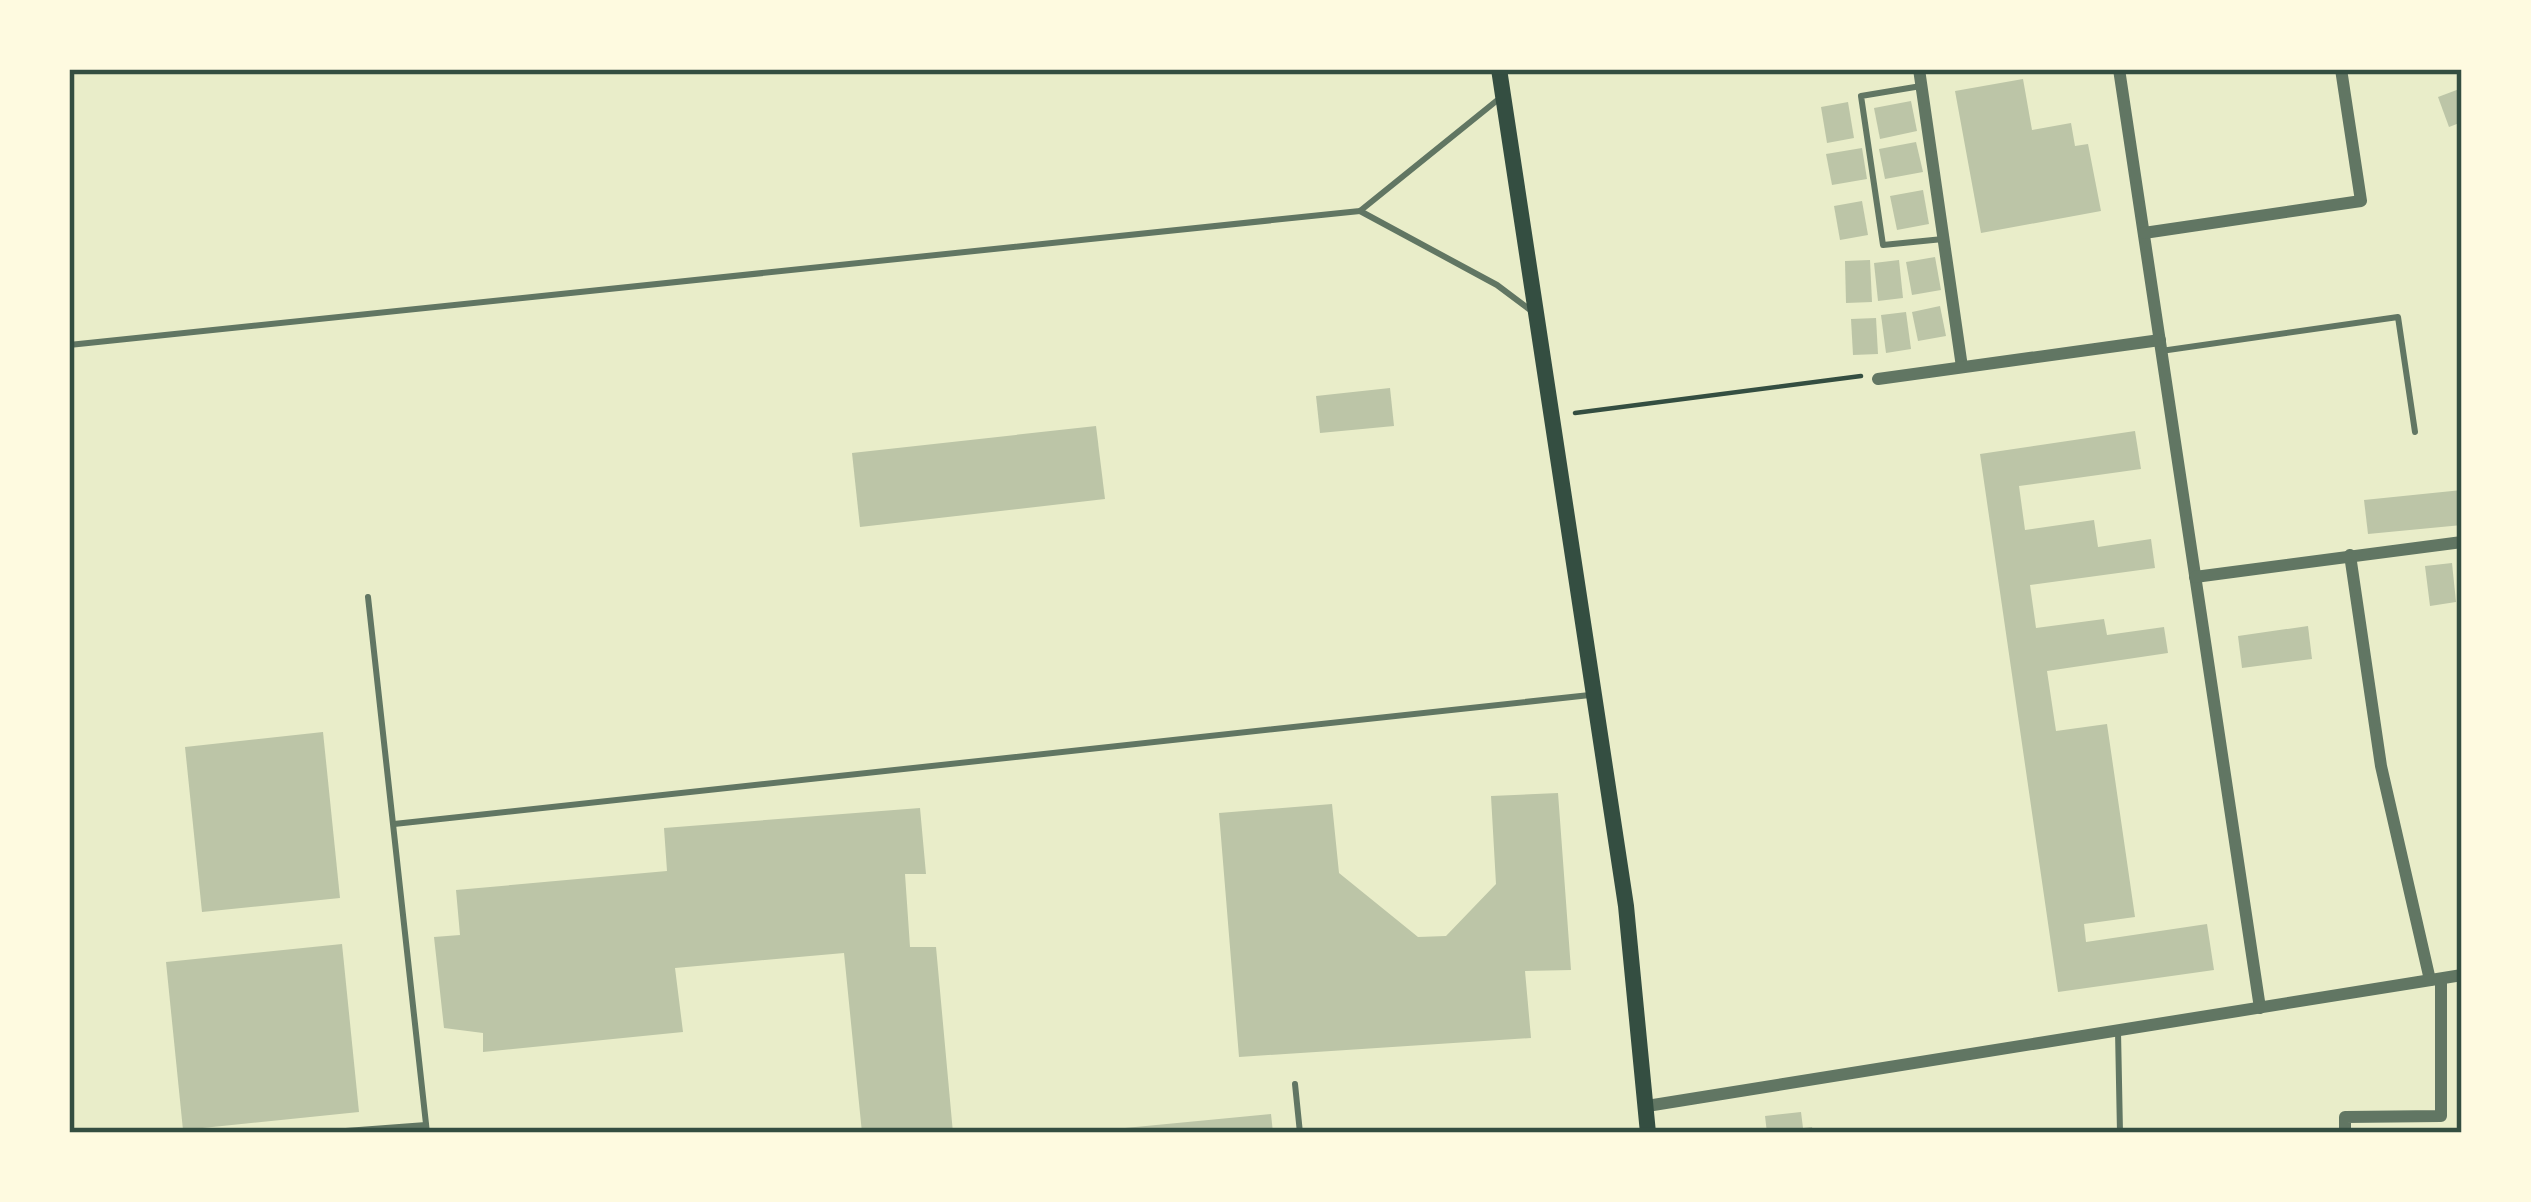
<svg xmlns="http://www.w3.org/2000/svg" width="2531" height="1202" font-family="Jost,sans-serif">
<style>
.building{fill:#bcc5a7}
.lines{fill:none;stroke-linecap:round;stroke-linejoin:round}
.path{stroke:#344e41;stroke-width:4.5}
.service{stroke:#617663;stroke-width:6}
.minor{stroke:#617663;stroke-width:12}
.secondary{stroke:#344e41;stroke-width:16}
.neatline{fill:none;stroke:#344e41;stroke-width:4.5}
</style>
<rect width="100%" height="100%" fill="#e9edc9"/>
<g class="building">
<path d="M2023 79 2032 130 2071 123 2075 146 2088 144 2101 211 1981 233 1955 91Z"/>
<path d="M2462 88V122L2449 127 2438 97Z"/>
<path d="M1911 101 1917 131 1880 139 1874 108Z"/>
<path d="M1848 102 1854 138 1827 143 1821 107Z"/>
<path d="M1916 142 1923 172 1885 179 1879 149Z"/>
<path d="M1862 148 1867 179 1832 185 1826 154Z"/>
<path d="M1923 190 1929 224 1897 230 1890 196Z"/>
<path d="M1862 201 1868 235 1840 240 1834 206Z"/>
<path d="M1935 257 1941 290 1912 295 1906 262Z"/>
<path d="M1870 260 1872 302 1846 303 1845 261Z"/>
<path d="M1899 260 1903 298 1878 301 1874 263Z"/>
<path d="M1940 306 1946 336 1918 341 1912 312Z"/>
<path d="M1906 312 1911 349 1886 353 1881 315Z"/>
<path d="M1876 318 1878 354 1853 355 1851 319Z"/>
<path d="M1390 388 1394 426 1320 433 1316 396Z"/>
<path d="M1096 426 1105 499 860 527 852 453Z"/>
<path d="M2135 431 2141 469 2019 486 2025 530 2094 520 2098 547 2151 539 2155 568 2030 585 2036 628 2104 619 2107 635 2164 627 2168 653 2047 671 2056 731 2107 724 2135 917 2084 924 2086 942 2207 924 2214 970 2058 992 1980 454Z"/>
<path d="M2462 490V525L2368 534 2364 500Z"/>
<path d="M2452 563 2456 602 2430 606 2425 566Z"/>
<path d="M2308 626 2312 659 2242 668 2238 636Z"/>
<path d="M323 732 340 898 202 912 185 747Z"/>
<path d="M1558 793 1571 970 1525 971 1531 1038 1239 1057 1219 813 1332 804 1339 873 1418 937 1446 936 1496 884 1491 796Z"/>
<path d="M920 808 926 874H905L910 947H936L953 1133H862L844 953 675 968 683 1032 483 1052V1033L444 1028 434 937 460 935 456 890 667 871 664 828Z"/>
<path d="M342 944 359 1112 183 1130 166 962Z"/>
<path d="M1801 1112 1803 1128 1812 1127 1813 1133H1767L1765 1116Z"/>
<path d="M1271 1114 1273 1133H1104V1130Z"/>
</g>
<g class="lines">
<path class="path" d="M1575 413 1861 376"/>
<g class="service">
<path d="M1921 86 1861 96 1883 245 1943 239"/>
<path d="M1360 211 1497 285 1529 309"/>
<path d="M69 345 1360 211 1500 98"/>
<path d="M2161 351 2398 317 2415 432"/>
<path d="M368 597 427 1133"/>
<path d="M394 824 1590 695"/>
<path d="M2118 1031 2120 1133"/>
<path d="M1295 1084 1300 1133"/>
<path d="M319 1133 426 1125"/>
</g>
<g class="minor">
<path d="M1919 69 1962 367"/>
<path d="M2119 69 2260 1008"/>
<path d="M2144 233 2361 201 2341 69"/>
<path d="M1878 379 2160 340"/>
<path d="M2350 555 2381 766 2430 980"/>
<path d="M2195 577 2462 542"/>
<path d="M1647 1106 2462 975"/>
<path d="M2345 1133V1117L2441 1116V979"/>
</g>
<path class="secondary" d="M1499 69 1626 906 1648 1133"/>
</g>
<rect width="2531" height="1202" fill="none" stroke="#fefae0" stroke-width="144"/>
<rect x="72" y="72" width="2387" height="1058" class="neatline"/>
</svg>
